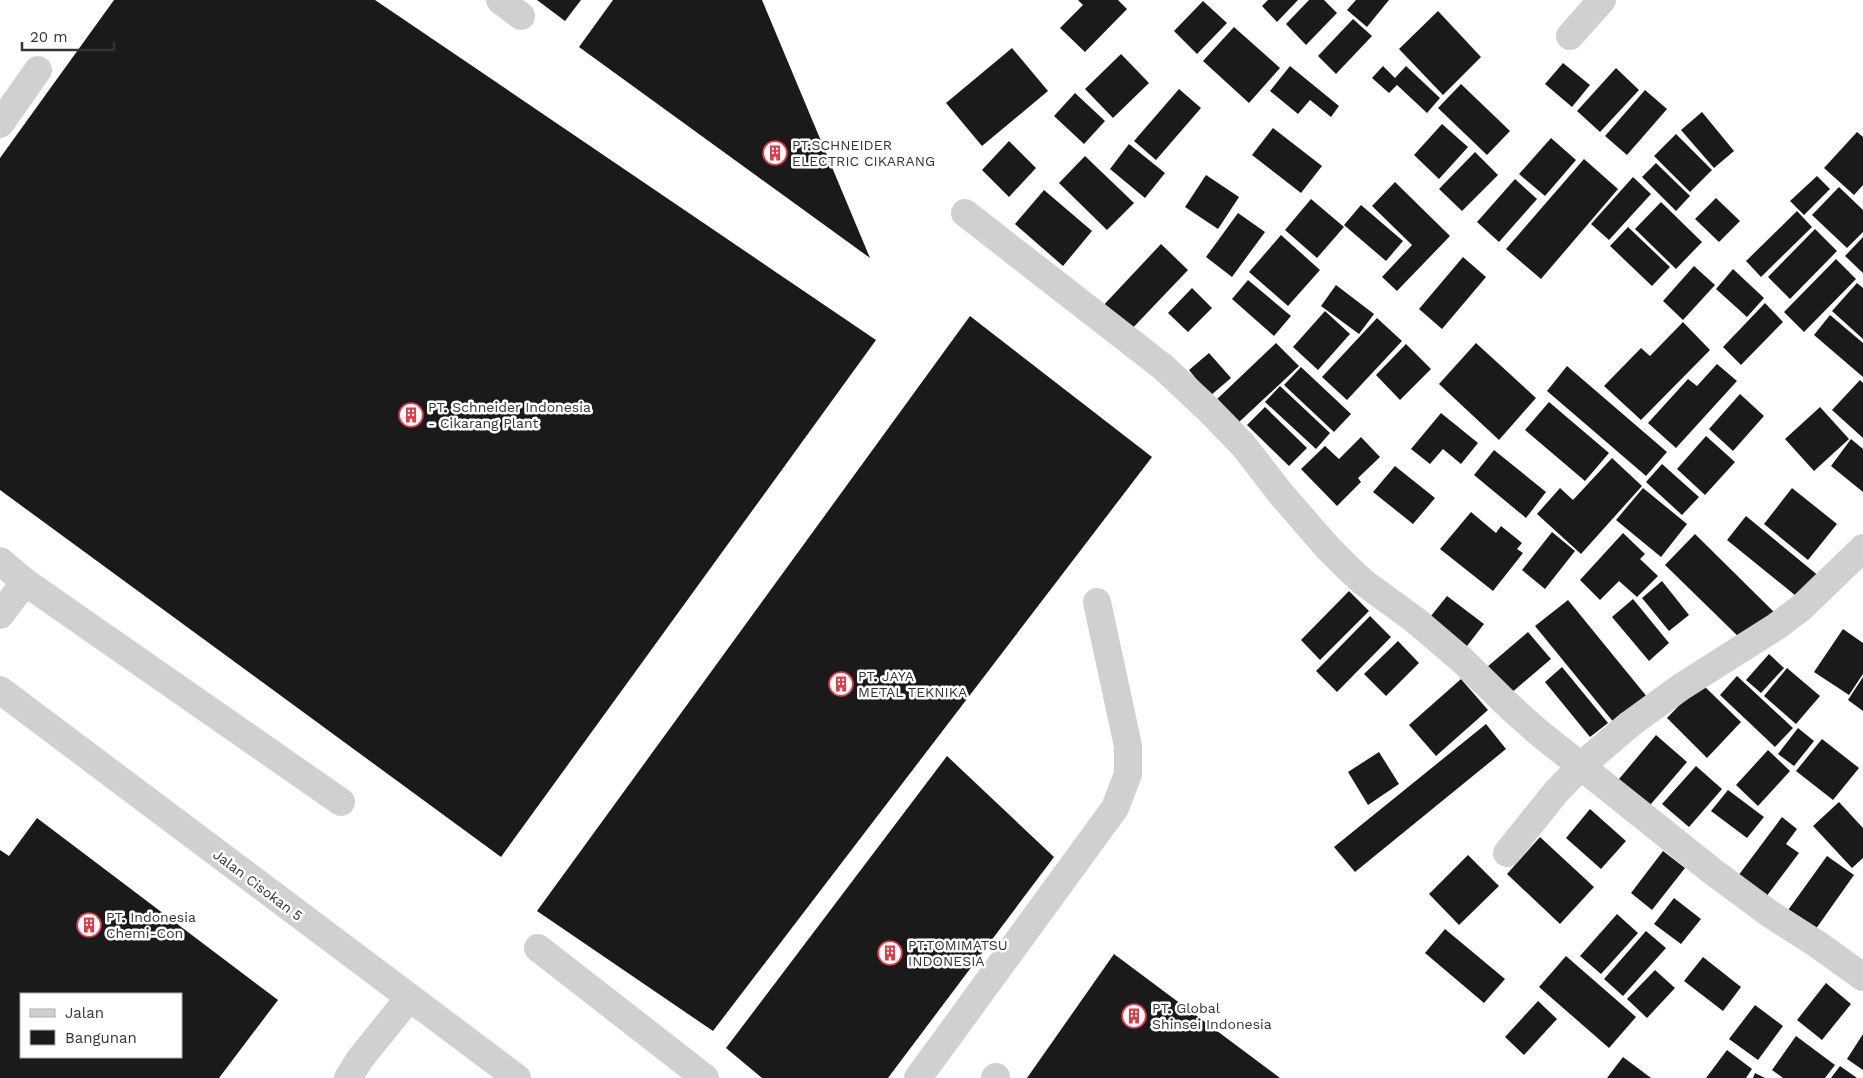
<svg xmlns="http://www.w3.org/2000/svg" width="1863" height="1078" font-family="'Work Sans',sans-serif">
<style>
.building{fill:#1a1a1a;fill-rule:evenodd}
.lines{fill:none;stroke-linecap:round;stroke-linejoin:round}
.minor{stroke:#d0d0d0;stroke-width:28}
.labels{text-anchor:middle;stroke-width:5;stroke-linejoin:round;paint-order:stroke}
.poi-label{font-size:14px;fill:#333;stroke:#fff;text-anchor:start}
.street-label{font-size:14px;fill:#333;stroke:#fff}
</style>
<rect width="100%" height="100%" fill="#fff"/>
<g class="building">
<path d="M114 0H375L876 340 501 857 0 490V158Z"/>
<path d="M537 0H581L565 21Z"/>
<path d="M613 0H762L870 258 579 47Z"/>
<path d="M1078 0H1118L1127 9 1085 52 1060 28 1083 5Z"/>
<path d="M1268 0H1298L1277 22 1262 6Z"/>
<path d="M1309 0H1324L1337 13 1306 45 1286 24Z"/>
<path d="M1356 0H1389L1367 27 1347 10Z"/>
<path d="M1203 1 1227 23 1197 54 1174 31Z"/>
<path d="M1438 11 1481 57 1443 95 1399 49Z"/>
<path d="M1353 19 1372 36 1336 74 1318 56Z"/>
<path d="M1234 27 1280 68 1249 103 1203 61Z"/>
<path d="M1012 48 1048 91 982 146 946 103Z"/>
<path d="M1121 54 1149 83 1113 118 1085 89Z"/>
<path d="M1563 63 1590 85 1572 107 1545 84Z"/>
<path d="M1290 66 1339 106 1331 117 1310 100 1298 114 1270 91Z"/>
<path d="M1383 66 1395 78 1406 66 1440 98 1427 113 1397 85 1389 93 1372 78Z"/>
<path d="M1616 68 1639 90 1600 132 1577 111Z"/>
<path d="M1461 84 1510 131 1487 155 1438 108Z"/>
<path d="M1179 89 1201 108 1156 160 1134 141Z"/>
<path d="M1645 90 1667 109 1627 155 1605 136Z"/>
<path d="M1075 93 1105 121 1084 144 1054 116Z"/>
<path d="M1702 112 1734 151 1714 168 1681 130Z"/>
<path d="M1442 124 1468 147 1439 179 1414 155Z"/>
<path d="M1273 128 1322 166 1301 193 1252 155Z"/>
<path d="M1857 132 1863 137V185L1854 195 1824 168Z"/>
<path d="M1676 134 1712 170 1690 192 1654 156Z"/>
<path d="M1551 138 1576 160 1545 196 1519 174Z"/>
<path d="M1009 141 1036 168 1009 197 982 170Z"/>
<path d="M1129 144 1165 173 1145 198 1110 169Z"/>
<path d="M1475 152 1498 175 1462 211 1439 189Z"/>
<path d="M1085 156 1134 203 1107 230 1059 183Z"/>
<path d="M1584 159 1618 189 1541 279 1506 249Z"/>
<path d="M1656 163 1690 196 1676 211 1642 177Z"/>
<path d="M1206 175 1239 197 1218 229 1185 207Z"/>
<path d="M1817 176 1830 189 1804 215 1790 201Z"/>
<path d="M1633 177 1651 194 1609 240 1591 224Z"/>
<path d="M1515 179 1537 199 1499 242 1477 222Z"/>
<path d="M1395 182 1450 236 1397 291 1382 277 1412 245 1372 206Z"/>
<path d="M1839 187 1863 210V232L1847 248 1812 215Z"/>
<path d="M1044 190 1092 231 1063 266 1015 224Z"/>
<path d="M1716 198 1740 221 1719 242 1695 219Z"/>
<path d="M1311 199 1344 227 1317 258 1285 230Z"/>
<path d="M1661 202 1702 242 1676 269 1635 229Z"/>
<path d="M1361 205 1403 241 1386 261 1344 225Z"/>
<path d="M1797 211 1812 227 1761 277 1746 261Z"/>
<path d="M1238 213 1265 232 1232 277 1206 257Z"/>
<path d="M1628 227 1670 267 1652 286 1610 246Z"/>
<path d="M1815 229 1837 251 1790 299 1768 277Z"/>
<path d="M1281 235 1320 270 1288 306 1249 272Z"/>
<path d="M1863 237V273L1845 256Z"/>
<path d="M1161 244 1188 270 1127 334 1100 309Z"/>
<path d="M1463 257 1486 277 1442 329 1419 309Z"/>
<path d="M1836 259 1856 279 1804 332 1784 312Z"/>
<path d="M1694 266 1715 285 1683 320 1663 301Z"/>
<path d="M1733 269 1764 298 1747 317 1716 289Z"/>
<path d="M1248 280 1291 316 1274 336 1232 299Z"/>
<path d="M1857 283 1863 288V339L1832 311Z"/>
<path d="M1336 285 1374 314 1359 334 1321 306Z"/>
<path d="M1192 288 1212 308 1188 332 1168 313Z"/>
<path d="M1765 303 1783 322 1741 365 1723 347Z"/>
<path d="M1325 311 1350 334 1318 370 1293 347Z"/>
<path d="M1830 315 1863 343V377L1814 335Z"/>
<path d="M970 316 1152 457 713 1031 537 911Z"/>
<path d="M1377 318 1402 341 1347 400 1322 377Z"/>
<path d="M1683 322 1710 350 1641 420 1604 386 1641 348 1650 356Z"/>
<path d="M1276 343 1299 366 1237 424 1215 401Z"/>
<path d="M1476 343 1536 398 1499 440 1439 384Z"/>
<path d="M1406 344 1431 369 1400 400 1376 375Z"/>
<path d="M1209 353 1231 378 1210 396 1189 370Z"/>
<path d="M1717 364 1737 381 1676 448 1648 423 1688 379 1697 386Z"/>
<path d="M1567 366 1667 452 1646 476 1547 391Z"/>
<path d="M1301 367 1351 414 1334 432 1284 385Z"/>
<path d="M1860 380 1863 383V438L1832 410Z"/>
<path d="M1280 386 1330 433 1316 449 1265 402Z"/>
<path d="M1740 394 1764 416 1733 451 1709 429Z"/>
<path d="M1549 402 1609 453 1585 481 1525 430Z"/>
<path d="M1265 407 1307 448 1289 466 1247 425Z"/>
<path d="M1820 407 1849 439 1814 471 1785 439Z"/>
<path d="M1441 413 1478 443 1461 464 1443 449 1430 464 1411 449Z"/>
<path d="M1706 436 1735 462 1705 495 1677 469Z"/>
<path d="M1361 437 1380 457 1358 478 1361 482 1337 506 1301 469 1325 446 1339 459Z"/>
<path d="M1851 439 1863 449V492L1831 466Z"/>
<path d="M1494 450 1546 492 1526 518 1474 475Z"/>
<path d="M1612 458 1642 486 1581 554 1537 514 1560 488 1573 500Z"/>
<path d="M1662 464 1699 497 1682 515 1646 482Z"/>
<path d="M1395 466 1435 498 1413 524 1373 492Z"/>
<path d="M1643 488 1687 524 1661 557 1616 520Z"/>
<path d="M1792 488 1837 524 1808 560 1764 524Z"/>
<path d="M1471 512 1496 533 1501 526 1522 543 1517 549 1523 553 1493 591 1440 549Z"/>
<path d="M1746 516 1820 577 1801 600 1727 540Z"/>
<path d="M1552 532 1575 551 1545 589 1522 570Z"/>
<path d="M1623 533 1645 554 1640 559 1658 576 1637 597 1619 581 1600 600 1580 580Z"/>
<path d="M1695 534 1775 613 1745 643 1665 565Z"/>
<path d="M1662 581 1689 615 1669 631 1642 598Z"/>
<path d="M1349 591 1369 611 1320 660 1301 640Z"/>
<path d="M1447 596 1484 624 1464 650 1427 621Z"/>
<path d="M1633 599 1669 643 1649 661 1612 617Z"/>
<path d="M1568 600 1648 698 1615 724 1535 626Z"/>
<path d="M1370 616 1391 637 1337 692 1316 671Z"/>
<path d="M1843 629 1863 643V674L1849 695 1814 672Z"/>
<path d="M1528 632 1551 659 1510 694 1487 667Z"/>
<path d="M1398 641 1419 663 1386 696 1364 674Z"/>
<path d="M1769 654 1784 668 1761 693 1746 680Z"/>
<path d="M1562 667 1608 723 1590 737 1545 682Z"/>
<path d="M1787 668 1820 696 1796 724 1764 696Z"/>
<path d="M1737 676 1793 728 1775 747 1720 695Z"/>
<path d="M1863 677V711L1848 700Z"/>
<path d="M1461 679 1488 710 1436 756 1409 725Z"/>
<path d="M1701 683 1741 722 1707 758 1667 718Z"/>
<path d="M1486 724 1506 749 1355 872 1334 847Z"/>
<path d="M1798 728 1814 741 1794 766 1778 754Z"/>
<path d="M1656 735 1687 762 1645 811 1614 785Z"/>
<path d="M1822 739 1859 768 1833 800 1796 771Z"/>
<path d="M1768 750 1790 771 1758 806 1736 785Z"/>
<path d="M1379 752 1399 784 1368 805 1348 772Z"/>
<path d="M947 756 1054 857 888 1078H762L726 1048Z"/>
<path d="M1696 766 1722 789 1689 827 1662 804Z"/>
<path d="M1728 790 1764 817 1747 838 1711 811Z"/>
<path d="M1839 802 1863 828V858L1852 868 1813 826Z"/>
<path d="M1590 809 1626 841 1601 869 1566 838Z"/>
<path d="M1782 817 1797 829 1786 844 1799 853 1763 901 1735 880Z"/>
<path d="M37 818 278 1000 219 1078H0V850L9 856ZM21 994H181V1057H21Z"/>
<path d="M1540 837 1594 887 1560 924 1507 874Z"/>
<path d="M1663 851 1685 868 1652 910 1631 893Z"/>
<path d="M1468 855 1499 886 1459 925 1429 894Z"/>
<path d="M1827 856 1854 875 1813 933 1786 913Z"/>
<path d="M1674 898 1701 919 1681 944 1654 924Z"/>
<path d="M1617 914 1638 933 1601 974 1580 956Z"/>
<path d="M1445 929 1505 979 1484 1003 1425 953Z"/>
<path d="M1646 931 1666 948 1623 996 1604 979Z"/>
<path d="M1114 954 1280 1078H1027Z"/>
<path d="M1566 956 1636 1017 1609 1048 1539 987Z"/>
<path d="M1703 957 1741 987 1723 1011 1684 981Z"/>
<path d="M1655 970 1675 988 1647 1018 1627 999Z"/>
<path d="M1826 983 1851 1004 1822 1040 1797 1020Z"/>
<path d="M1538 1001 1557 1019 1524 1055 1505 1037Z"/>
<path d="M1755 1005 1783 1026 1758 1060 1729 1039Z"/>
<path d="M1863 1034V1070L1847 1059Z"/>
<path d="M1796 1036 1835 1065 1825 1078H1783L1772 1070Z"/>
<path d="M1727 1050 1752 1069 1746 1078H1706Z"/>
<path d="M1623 1057 1651 1078H1607Z"/>
<path d="M1840 1066 1857 1078H1831Z"/>
<path d="M1755 1073 1765 1078H1753Z"/>
</g>
<g class="lines">
<g class="minor">
<path d="M500 0 521 16"/>
<path d="M1570 36 1602 0"/>
<path d="M0 124 38 70"/>
<path d="M965 213 1163 367 1209 410 1243 445 1281 494 1328 548 1348 568 1363 582 1415 620 1462 660 1509 706 1538 732 1712 871 1770 914 1817 944 1863 977"/>
<path d="M0 561 25 582"/>
<path d="M0 615 25 582 341 802"/>
<path d="M0 690 517 1078"/>
<path d="M1507 853 1556 792 1581 766 1630 724 1681 687 1777 626 1802 607 1863 548"/>
<path d="M538 948 705 1078"/>
<path d="M348 1078 360 1059 409 998"/>
<path d="M918 1078 1115 808 1128 774V746L1097 602"/>
<path d="M995 1078 996 1077"/>
</g>
</g>
<defs>
<g id="building-ring" transform="scale(1.25)"><circle r="9.5" fill="#fff" stroke="#e63946" stroke-width="1.5"/><path d="M-4-6H4V6H1V3H-1V6H-4ZM-2.5-4.3h1.7v1.8h-1.7ZM.8-4.3h1.7v1.8H.8ZM-2.5-1h1.7V.8h-1.7ZM.8-1h1.7V.8H.8Z" fill="#e63946"/></g>
</defs>
<g fill-rule="evenodd">
<use href="#building-ring" x="775" y="153"/>
<use href="#building-ring" x="411" y="415"/>
<use href="#building-ring" x="841" y="684"/>
<use href="#building-ring" x="89" y="925"/>
<use href="#building-ring" x="890" y="953"/>
<use href="#building-ring" x="1134" y="1016"/>
</g>
<g class="labels">
<g class="poi-label">
<text x="792" y="150">PT.SCHNEIDER<tspan x="792" dy="16">ELECTRIC CIKARANG</tspan></text>
<text x="428" y="412">PT. Schneider Indonesia<tspan x="428" dy="16">- Cikarang Plant</tspan></text>
<text x="858" y="681">PT. JAYA<tspan x="858" dy="16">METAL TEKNIKA</tspan></text>
<text x="106" y="922">PT. Indonesia<tspan x="106" dy="16">Chemi-Con</tspan></text>
<text x="908" y="950">PT.TOMIMATSU<tspan x="908" dy="16">INDONESIA</tspan></text>
<text x="1152" y="1013">PT. Global<tspan x="1152" dy="16">Shinsei Indonesia</tspan></text>
</g>
<g class="street-label">
<text transform="translate(258 885) rotate(37)" y="5">Jalan Cisokan 5</text>
</g>
</g>
<rect x="20" y="993" width="162" height="65" fill="#ffffff" stroke="#adadad"/>
<rect x="30" y="1009" width="25" height="8" fill="#d0d0d0" stroke="#adadad"/>
<text x="65" y="1018" font-size="15" fill="#333333">Jalan</text>
<rect x="30" y="1030" width="25" height="15" fill="#1a1a1a" stroke="#adadad"/>
<text x="65" y="1043" font-size="15" fill="#333333">Bangunan</text>
<path d="M22 42v8h92v-8" fill="none" stroke="#333333" stroke-width="2.5"/>
<text x="30" y="42" font-size="15" fill="#333333" stroke="#ffffff" stroke-width="4" paint-order="stroke">20 m</text>
</svg>
